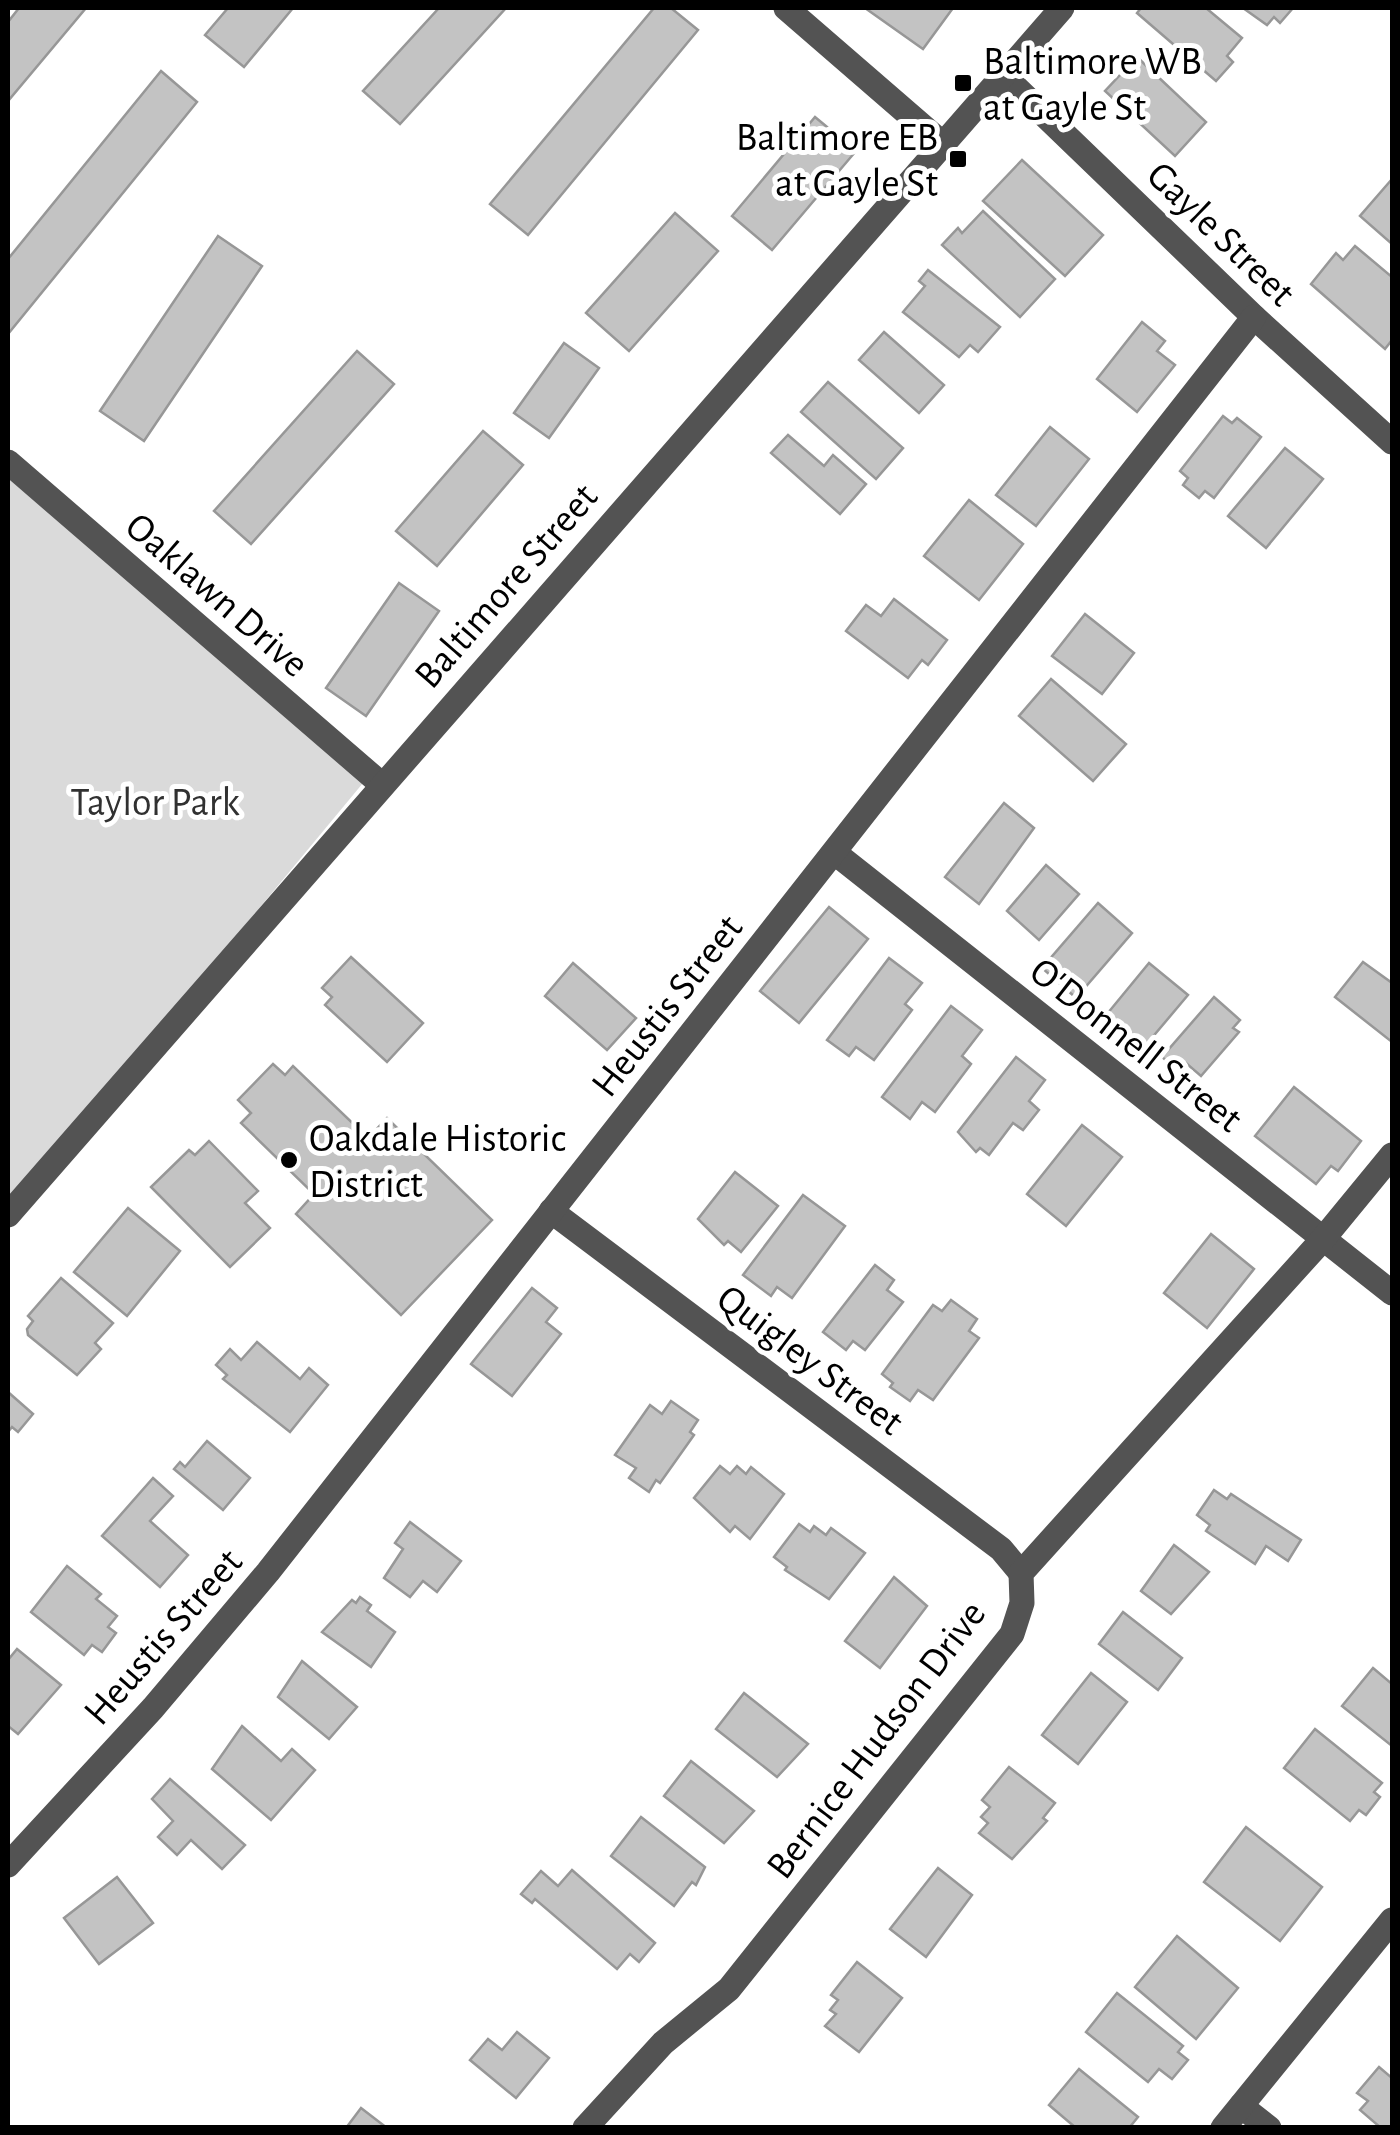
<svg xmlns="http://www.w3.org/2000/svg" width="1400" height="2135" font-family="'Alegreya Sans',sans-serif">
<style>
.green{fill:#dadada}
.building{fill:#c3c3c3;stroke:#979797;stroke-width:2.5}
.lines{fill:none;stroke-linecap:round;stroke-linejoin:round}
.minor{stroke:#535353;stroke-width:25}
.poi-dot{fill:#000;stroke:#fff;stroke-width:4}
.labels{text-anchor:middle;stroke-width:10;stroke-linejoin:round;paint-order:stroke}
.poi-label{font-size:40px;fill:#000;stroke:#fff;text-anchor:start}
.street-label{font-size:40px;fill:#000;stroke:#fff}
.park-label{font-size:40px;fill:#313131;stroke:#fff}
</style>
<rect width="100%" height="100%" fill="#fff"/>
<path class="green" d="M8 478 363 783 8 1211Z"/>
<g class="building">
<path d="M19 8H86L8 101V22Z"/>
<path d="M228 8H293L244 67 205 35Z"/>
<path d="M439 8H506L400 124 363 91Z"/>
<path d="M654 8H671L698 30 528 235 490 204Z"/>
<path d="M865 8H953L923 49Z"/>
<path d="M1141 8H1206L1242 38 1227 56 1233 62 1216 81 1137 13Z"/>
<path d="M1243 8H1293L1280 23 1274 17 1267 25Z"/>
<path d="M1137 57 1206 122 1175 156 1105 91Z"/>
<path d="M161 71 197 102 8 334V259Z"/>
<path d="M815 117 856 151 772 250 732 216Z"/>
<path d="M1022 160 1103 235 1065 276 983 201Z"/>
<path d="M1392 179V244L1360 216Z"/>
<path d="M983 211 1055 279 1020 317 942 245 958 228 962 233Z"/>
<path d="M675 213 718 251 629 351 586 313Z"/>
<path d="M218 236 262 266 144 441 100 411Z"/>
<path d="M1355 246 1392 277V340L1385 349 1311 284 1336 253 1343 260Z"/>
<path d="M928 270 1000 327 978 352 970 345 959 357 903 312 925 286 919 281Z"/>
<path d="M1142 322 1165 341 1157 351 1175 365 1137 412 1097 379Z"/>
<path d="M884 332 944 385 919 413 859 360Z"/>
<path d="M564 343 599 368 549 438 514 413Z"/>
<path d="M357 351 394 384 251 544 214 511Z"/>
<path d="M828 382 903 448 876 479 801 412Z"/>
<path d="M1223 416 1232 423 1237 418 1261 437 1214 498 1205 491 1199 498 1183 485 1188 478 1180 471Z"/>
<path d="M1050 427 1089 459 1036 526 996 495Z"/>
<path d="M483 431 523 465 437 566 396 531Z"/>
<path d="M788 435 824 466 833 455 866 484 840 514 771 453Z"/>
<path d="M1285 448 1323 479 1266 548 1228 516Z"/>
<path d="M969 500 1023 544 979 600 924 556Z"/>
<path d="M399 583 439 611 366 716 326 688Z"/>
<path d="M894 599 947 640 928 665 922 660 908 678 846 631 866 605 881 616Z"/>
<path d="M1085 614 1134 653 1102 694 1052 656Z"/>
<path d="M1051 679 1126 744 1093 781 1019 716Z"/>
<path d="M1004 803 1034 828 979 904 945 877Z"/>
<path d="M1046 865 1079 894 1039 940 1007 911Z"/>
<path d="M1098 903 1132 933 1076 998 1042 968Z"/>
<path d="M829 907 868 939 799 1023 760 991Z"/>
<path d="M351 957 423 1023 387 1062 325 1005 332 997 322 988Z"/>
<path d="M889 958 922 983 905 1004 912 1010 874 1060 856 1047 849 1056 827 1040Z"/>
<path d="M1363 962 1392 983V1042L1335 997Z"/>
<path d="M573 963 636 1018 607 1050 545 996Z"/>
<path d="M1149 963 1188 995 1145 1046 1107 1014Z"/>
<path d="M1214 997 1240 1020 1233 1028 1239 1032 1201 1076 1186 1063 1179 1072 1162 1057Z"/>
<path d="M951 1006 982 1030 962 1056 971 1064 935 1112 922 1102 910 1119 882 1097Z"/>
<path d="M1016 1057 1045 1080 1029 1101 1039 1110 1023 1130 1013 1123 989 1155 980 1148 976 1152 958 1132Z"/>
<path d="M273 1064 285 1075 293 1066 368 1138 387 1118 492 1220 401 1315 296 1214 314 1194 241 1123 251 1113 238 1100Z"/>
<path d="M1294 1087 1361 1141 1338 1171 1331 1166 1316 1184 1255 1136Z"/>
<path d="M1082 1125 1122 1157 1066 1226 1027 1194Z"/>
<path d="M209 1141 258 1191 245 1203 270 1228 230 1267 151 1187 189 1150 195 1155Z"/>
<path d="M735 1172 778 1206 741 1252 728 1241 724 1245 698 1219Z"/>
<path d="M803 1195 845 1226 792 1298 777 1287 771 1296 743 1275Z"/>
<path d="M128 1208 180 1251 127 1316 74 1272Z"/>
<path d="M1211 1234 1254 1269 1207 1328 1164 1293Z"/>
<path d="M875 1265 894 1280 887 1290 903 1302 865 1350 853 1341 846 1350 823 1332Z"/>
<path d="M61 1278 113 1323 95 1343 101 1349 77 1375 28 1335 27 1329 33 1321 28 1316Z"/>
<path d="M532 1288 557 1308 546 1322 561 1334 512 1396 471 1364Z"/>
<path d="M951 1300 977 1319 969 1331 979 1338 933 1400 918 1390 910 1401 890 1387 893 1383 882 1374 933 1305 942 1311Z"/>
<path d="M257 1342 300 1379 309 1368 328 1385 290 1432 223 1379 227 1375 216 1365 230 1349 241 1360Z"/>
<path d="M8 1392 33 1414 18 1432 12 1427 8 1432Z"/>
<path d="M671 1401 698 1420 690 1432 694 1435 660 1483 656 1480 649 1492 629 1478 636 1468 615 1455 650 1405 662 1414Z"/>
<path d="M207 1441 250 1478 223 1510 174 1469 180 1462 185 1467Z"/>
<path d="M720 1466 730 1474 737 1466 746 1474 751 1467 784 1494 750 1539 735 1526 730 1532 694 1498Z"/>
<path d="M153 1478 173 1496 150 1521 188 1555 160 1587 102 1536Z"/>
<path d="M1214 1490 1227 1499 1231 1494 1301 1540 1288 1561 1266 1546 1255 1564 1206 1531 1210 1525 1197 1515Z"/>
<path d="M410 1522 461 1561 437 1592 423 1581 410 1597 384 1578 403 1549 395 1543Z"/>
<path d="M799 1524 810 1532 814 1526 826 1535 831 1528 865 1553 829 1599 785 1570 787 1567 774 1557Z"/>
<path d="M1174 1545 1209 1572 1171 1614 1141 1591Z"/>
<path d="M67 1566 101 1594 96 1599 117 1616 108 1627 116 1633 102 1652 92 1645 84 1655 31 1612Z"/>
<path d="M894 1577 927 1606 880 1668 845 1641Z"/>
<path d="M360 1597 371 1605 367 1611 395 1632 371 1667 322 1632 352 1600 356 1603Z"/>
<path d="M1123 1612 1182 1658 1158 1690 1099 1644Z"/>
<path d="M17 1649 61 1685 18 1734 8 1726V1660Z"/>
<path d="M302 1661 357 1707 329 1739 278 1697Z"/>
<path d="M1373 1668 1392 1684V1746L1342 1706Z"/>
<path d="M1091 1673 1127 1702 1078 1764 1042 1735Z"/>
<path d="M744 1693 808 1744 777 1777 716 1729Z"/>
<path d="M242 1726 281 1761 292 1749 315 1770 271 1820 212 1769Z"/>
<path d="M1315 1729 1382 1783 1374 1792 1380 1797 1366 1815 1359 1810 1350 1821 1284 1768Z"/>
<path d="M691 1761 754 1811 724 1843 664 1796Z"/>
<path d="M1009 1767 1055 1803 1043 1818 1047 1821 1012 1859 979 1833 988 1823 981 1817 990 1807 982 1800Z"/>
<path d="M170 1779 245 1845 222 1869 191 1840 177 1855 158 1837 173 1821 152 1799Z"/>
<path d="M641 1817 705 1867 696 1885 692 1882 674 1906 611 1856Z"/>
<path d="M1246 1827 1322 1887 1280 1941 1204 1882Z"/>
<path d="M938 1868 972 1895 926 1957 890 1929Z"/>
<path d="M572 1870 655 1943 639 1962 630 1954 617 1969 535 1899 532 1903 521 1894 541 1871 558 1886Z"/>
<path d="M117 1877 153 1923 99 1964 64 1918Z"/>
<path d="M1177 1936 1238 1988 1196 2039 1135 1987Z"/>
<path d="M857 1962 902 1998 859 2052 825 2026 836 2014 830 2010 838 2000 831 1995Z"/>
<path d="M1117 1993 1183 2046 1178 2052 1188 2060 1172 2079 1159 2069 1148 2082 1086 2032Z"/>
<path d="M517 2032 549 2058 516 2098 470 2060 488 2039 502 2050Z"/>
<path d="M1379 2067 1392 2078V2128H1381L1360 2110 1368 2101 1357 2093Z"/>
<path d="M1079 2069 1138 2117 1129 2128H1076L1049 2105Z"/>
<path d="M361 2108 387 2128H346Z"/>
</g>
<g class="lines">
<g class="minor">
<path d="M786 8 943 144"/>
<path d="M1003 75 1254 317 1392 442"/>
<path d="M8 462 380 783"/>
<path d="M835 853 1392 1293"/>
<path d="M551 1211 1001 1549 1021 1573"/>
<path d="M8 1215 1062 8"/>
<path d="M8 1865 153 1708 268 1572 1254 317"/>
<path d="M1241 2106 1269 2128"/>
<path d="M585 2128 663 2043 729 1989 1012 1634 1022 1603 1021 1573 1323 1239 1392 1155"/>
<path d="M1223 2128 1392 1920"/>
</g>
</g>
<g class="poi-dot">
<rect x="953" y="73" width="20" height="20" rx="5"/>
<rect x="948" y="149" width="20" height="20" rx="5"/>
<circle cx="289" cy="1160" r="10"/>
</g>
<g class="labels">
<g class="poi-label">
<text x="983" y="74">Baltimore WB<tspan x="983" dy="46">at Gayle St</tspan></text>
<text x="938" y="150" text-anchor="end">Baltimore EB<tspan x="938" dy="46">at Gayle St</tspan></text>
<text x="309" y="1151">Oakdale Historic<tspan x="309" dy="46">District</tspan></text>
</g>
<g class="street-label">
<text transform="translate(1222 233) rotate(44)" y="14">Gayle Street</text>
<text transform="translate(505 585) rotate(-49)" y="14">Baltimore Street</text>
<text transform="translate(218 594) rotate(41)" y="14">Oaklawn Drive</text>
<text transform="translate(666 1005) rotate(-52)" y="14">Heustis Street</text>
<text transform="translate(1137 1044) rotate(38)" y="14">O'Donnell Street</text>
<text transform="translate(811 1359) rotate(37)" y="14">Quigley Street</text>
<text transform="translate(162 1636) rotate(-49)" y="14">Heustis Street</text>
<text transform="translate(875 1739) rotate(-53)" y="14">Bernice Hudson Drive</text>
</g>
<g class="park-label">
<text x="155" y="815">Taylor Park</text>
</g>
</g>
<rect width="1400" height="2135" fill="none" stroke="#000000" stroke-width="20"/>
</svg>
